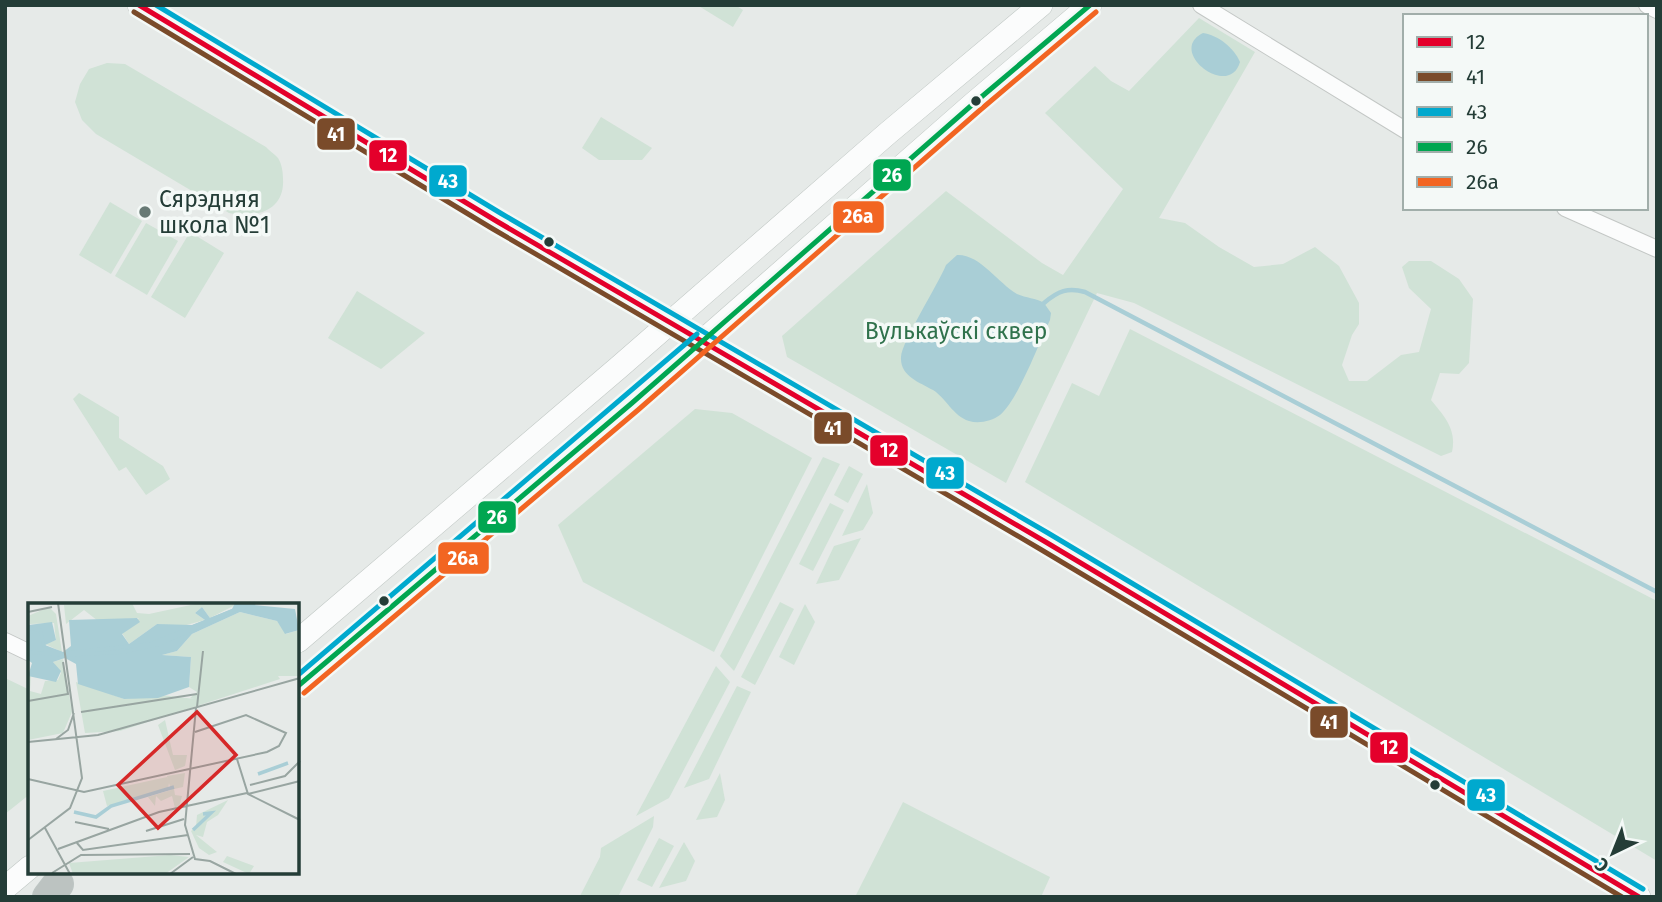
<svg xmlns="http://www.w3.org/2000/svg" width="1662" height="902" font-family="'Fira Sans',sans-serif">
<style>
.green{fill:#d0e2d6}
.water{fill:#a9ced6}
.lines{fill:none;stroke-linecap:round;stroke-linejoin:round}
.stream{stroke:#a9ced6;stroke-width:4.5}
.street-casing{stroke:#c3c7c5;stroke-width:18}
.secondary-casing{stroke:#c1c8c5;stroke-width:24}
.highway-casing{stroke:#bec6c4;stroke-width:32}
.street{stroke:#fbfcfc;stroke-width:16}
.secondary{stroke:#fbfcfc;stroke-width:23}
.highway{stroke:#bcc3c1;stroke-width:30}
.bus-1-casing{stroke:#f4f9f7;stroke-width:10}
.bus-2-casing{stroke:#f4f9f7;stroke-width:10}
.bus-3-casing{stroke:#f4f9f7;stroke-width:10}
.bus-4-casing{stroke:#f4f9f7;stroke-width:10}
.bus-5-casing{stroke:#f4f9f7;stroke-width:10}
.bus-1{stroke:#e4002b;stroke-width:5}
.bus-2{stroke:#7a4b2a;stroke-width:5}
.bus-3{stroke:#00a9ce;stroke-width:5}
.bus-4{stroke:#00a651;stroke-width:5}
.bus-5{stroke:#f26522;stroke-width:5}
.bus-dot{fill:#243d37;stroke:#f4f9f7;stroke-width:2.5}
.poi-dot{fill:#687a75;stroke:#f4f9f7;stroke-width:2.5}
.labels{text-anchor:middle;stroke-width:7;stroke-linejoin:round;paint-order:stroke}
.poi-label{font-size:23px;fill:#243d37;stroke:#f4f9f7;text-anchor:start}
.park-label{font-size:23px;fill:#30724c;stroke:#f4f9f7}
.inset-river{fill:none;stroke:#a9ced6;stroke-width:3.5}
.inset-road{fill:none;stroke:#98a5a1;stroke-width:2}
.view{fill:#d62828;fill-opacity:0.15;stroke:#d62828;stroke-width:3.5}
.inset-edge{fill:none;stroke:#243d37;stroke-width:3.5}
.line-badge{stroke:#f4f9f7;stroke-width:2.5}
.badge-label{font-size:19px;text-anchor:middle;font-weight:bold;fill:#fff}
</style>
<rect width="100%" height="100%" fill="#e6eae8"/>
<g class="green">
<path d="M697 5H735L743 10 733 27Z"/>
<path d="M1199 18 1255 52 1159 218 1185 223 1219 247 1254 267 1283 264 1315 247 1339 266 1359 303V324L1352 335 1342 365 1349 381H1367L1401 355 1419 352 1431 309 1409 288 1402 267 1409 261H1431L1459 279 1473 299 1469 363 1459 374 1440 373 1431 400C1444 416 1457 429 1452 452L1441 456 1134 303 1097 293 1006 483 787 357 782 336 946 191 1042 263 1063 275 1123 189 1045 113 1095 66 1111 81 1129 91Z"/>
<path d="M107 63 125 64 266 147C269 151 275 154 278 158 282 164 283 173 283 179 285 211 255 219 229 213L96 134 82 120 75 102 80 84 89 69Z"/>
<path d="M601 117 652 148 642 160H599L582 148Z"/>
<path d="M110 202 142 221 111 274 79 255Z"/>
<path d="M146 223 178 241 147 295 115 276Z"/>
<path d="M190 232 224 253 185 318 151 297Z"/>
<path d="M357 291 425 333 381 369 328 338Z"/>
<path d="M1130 329 1657 601V861L1025 482 1072 383 1099 396Z"/>
<path d="M79 393 119 417V438L163 466 170 479 146 495 126 467 119 471 73 399Z"/>
<path d="M695 409 732 413 812 458 714 652 583 582 558 525Z"/>
<path d="M823 457 840 464 734 671 720 656Z"/>
<path d="M849 466 863 474 848 503 834 495Z"/>
<path d="M867 484 873 513 863 530 842 536Z"/>
<path d="M830 503 844 510 813 571 799 564Z"/>
<path d="M861 538 839 580 816 584 834 546Z"/>
<path d="M780 602 794 609 755 685 741 677Z"/>
<path d="M805 604 815 622 794 665 779 657Z"/>
<path d="M716 666 730 682 669 798 636 816Z"/>
<path d="M5 678 30 690V794L5 814Z"/>
<path d="M737 686 751 692 709 779 684 788Z"/>
<path d="M720 773 725 800 717 817 696 820Z"/>
<path d="M903 802 1050 877 1041 897H855Z"/>
<path d="M654 816 653 827 618 897 580 896 600 857 601 848Z"/>
<path d="M659 838 674 846 652 887 637 880Z"/>
<path d="M684 842 695 861 686 881 659 888Z"/>
</g>
<g class="water">
<path d="M1203 33C1218 35 1234 48 1240 62 1229 100 1166 51 1203 33Z"/>
<path d="M957 255C980 254 998 283 1017 294 1026 298 1036 298 1044 303L1051 313 1050 320C1039 343 1018 400 1000 415 992 421 979 424 969 421 953 416 946 398 933 390 919 382 900 376 901 357 902 341 938 285 946 265Z"/>
</g>
<g class="lines">
<path class="stream" d="M1044 303C1058 291 1068 287 1085 292L1657 592"/>
<g class="street-casing">
<g id="street">
<path d="M1201 5 1405 130"/>
<path d="M1647 5 1657 10"/>
<path d="M1565 208 1657 249"/>
<path d="M5 641 30 653"/>
</g>
</g>
<g class="secondary-casing">
<g id="secondary">
<path d="M139 5 498 222 1044 541 1639 897"/>
<path d="M298 641 618 368 888 133 1041 5"/>
<path d="M298 686 632 403 973 104 1090 5"/>
<path d="M5 888 30 867"/>
</g>
</g>
<g class="highway-casing">
<path id="highway" d="M48 897 58 884"/>
</g>
<use href="#street" class="street"/>
<use href="#secondary" class="secondary"/>
<use href="#highway" class="highway"/>
<g class="bus-1-casing">
<path id="bus-1" d="M139 5 498 222 1044 541 1639 897"/>
</g>
<g class="bus-2-casing">
<path id="bus-2" d="M134 12 493 229 1040 549 1622 897"/>
</g>
<g class="bus-3-casing">
<g id="bus-3">
<path d="M156 5 502 214 1048 533 1643 889"/>
<path d="M298 675 697 334"/>
</g>
</g>
<g class="bus-4-casing">
<path id="bus-4" d="M298 686 632 403 973 104 1090 5"/>
</g>
<g class="bus-5-casing">
<path id="bus-5" d="M304 693 638 410 979 111 1096 12"/>
</g>
<use href="#bus-1" class="bus-1"/>
<use href="#bus-2" class="bus-2"/>
<use href="#bus-3" class="bus-3"/>
<use href="#bus-4" class="bus-4"/>
<use href="#bus-5" class="bus-5"/>
</g>
<g class="bus-dot">
<circle cx="976" cy="101" r="6"/>
<circle cx="549" cy="242" r="6"/>
<circle cx="384" cy="601" r="6"/>
<circle cx="1435" cy="785" r="6"/>
</g>
<circle class="poi-dot" cx="145" cy="212" r="7"/>
<g class="labels">
<g class="poi-label">
<text x="159" y="207">Сярэдняя<tspan x="159" dy="26">школа №1</tspan></text>
</g>
<g class="park-label">
<text x="956" y="339">Вулькаўскі сквер</text>
</g>
</g>
<g transform="translate(28 603)">
<rect width="271" height="271" fill="#e6eae8"/>
<path d="M104 0 109 10 121 11 172 0 207 2 182 15 174 4 167 10 177 17 151 24 129 21 101 41 94 30 111 15 70 18 56 7 38 21 36 2ZM21 4 28 11 34 49 17 41 28 37 26 20 2 21 0 13ZM212 9 249 18 258 31 271 27V73H250L252 76 92 128 57 130 48 79 96 96 133 92 167 96 162 95 169 89 161 84 163 54 134 52 149 48 164 31ZM35 56 44 109 35 130 0 137V73L3 72 2 88 13 91 17 78 30 77 33 70 25 59ZM137 117 145 152H159L157 163 147 167 130 122ZM157 170 155 184 146 186 147 192 154 193 151 204 147 205 144 193 133 198 128 193 127 203 120 194 143 187 141 180 140 186 79 203 75 188 139 174 140 178 139 173ZM200 197 190 212 179 219 175 234 168 232 189 249 181 252 171 245 163 228 168 224 169 212ZM142 252 161 254 137 271H45L41 260ZM199 253 226 263 221 271 195 259Z" fill="#d0e2d6"/>
<path d="M207 0 267 6 271 27 257 31 249 18 212 9 164 31 149 48 134 52 163 54 161 84 130 95 96 96 50 81 48 61 37 55 25 59 33 68 28 79 0 73 4 60 0 57 1 22 24 19 28 37 17 42 35 49 43 43 41 17 109 15 112 19 94 31 101 41 129 21 164 22 177 17 167 10 174 4 182 15 204 6Z" fill="#a9ced6"/>
<path class="inset-river" d="M0 25 12 27 17 47 33 50M0 49 34 52M39 50 122 41 223 0M39 52 96 49 131 41 227 0M230 171 260 160M46 209 68 214 83 203 146 184M165 227 183 210 175 211"/>
<path class="inset-road" d="M30 0H79M0 9 24 4M0 98 40 91 35 59M169 104 175 48M168 105 157 222 167 256 182 258 208 271M53 109 169 91M28 136 40 127 46 110M0 139 70 132 272 75M209 156 220 191 272 217M0 176 56 189 239 149 251 143 258 130 218 112 167 129M222 182 257 173 272 158M220 191 272 178M47 219 81 226M17 225 42 271M118 228 156 216M0 237 42 205 54 175 30 0M49 240 55 247 160 232M30 246 131 209 219 190M24 270 53 252 162 251M142 271 165 254"/>
<path class="view" d="M169 109 208 152 130 225 90 182Z"/>
<rect width="271" height="271" class="inset-edge"/>
</g>
<g class="line-badge">
<rect x="316" y="117" width="40" height="34" rx="7" fill="#7a4b2a"/>
<rect x="368" y="139" width="40" height="33" rx="7" fill="#e4002b"/>
<rect x="872" y="158" width="40" height="34" rx="7" fill="#00a651"/>
<rect x="428" y="164" width="40" height="34" rx="7" fill="#00a9ce"/>
<rect x="832" y="200" width="53" height="34" rx="7" fill="#f26522"/>
<rect x="813" y="411" width="40" height="34" rx="7" fill="#7a4b2a"/>
<rect x="869" y="434" width="40" height="33" rx="7" fill="#e4002b"/>
<rect x="925" y="456" width="40" height="34" rx="7" fill="#00a9ce"/>
<rect x="477" y="500" width="40" height="34" rx="7" fill="#00a651"/>
<rect x="437" y="541" width="53" height="34" rx="7" fill="#f26522"/>
<rect x="1309" y="705" width="40" height="34" rx="7" fill="#7a4b2a"/>
<rect x="1369" y="731" width="40" height="33" rx="7" fill="#e4002b"/>
<rect x="1466" y="778" width="40" height="34" rx="7" fill="#00a9ce"/>
</g>
<g class="badge-label">
<text x="336" y="141">41</text>
<text x="388" y="162">12</text>
<text x="892" y="182">26</text>
<text x="448" y="188">43</text>
<text x="858" y="223">26а</text>
<text x="833" y="435">41</text>
<text x="889" y="457">12</text>
<text x="945" y="480">43</text>
<text x="497" y="524">26</text>
<text x="463" y="565">26а</text>
<text x="1329" y="729">41</text>
<text x="1389" y="754">12</text>
<text x="1486" y="802">43</text>
</g>
<rect width="1662" height="902" fill="none" stroke="#243d37" stroke-width="14"/>
<rect x="1403" y="14" width="245" height="196" fill="#f4f9f7" stroke="#a1aeaa" stroke-width="2"/>
<rect x="1417" y="37" width="35" height="10" fill="#e4002b" stroke="#a1aeaa" stroke-width="2"/>
<text x="1466" y="49" font-size="21" fill="#243d37">12</text>
<rect x="1417" y="72" width="35" height="10" fill="#7a4b2a" stroke="#a1aeaa" stroke-width="2"/>
<text x="1466" y="84" font-size="21" fill="#243d37">41</text>
<rect x="1417" y="107" width="35" height="10" fill="#00a9ce" stroke="#a1aeaa" stroke-width="2"/>
<text x="1466" y="119" font-size="21" fill="#243d37">43</text>
<rect x="1417" y="142" width="35" height="10" fill="#00a651" stroke="#a1aeaa" stroke-width="2"/>
<text x="1466" y="154" font-size="21" fill="#243d37">26</text>
<rect x="1417" y="177" width="35" height="10" fill="#f26522" stroke="#a1aeaa" stroke-width="2"/>
<text x="1466" y="189" font-size="21" fill="#243d37">26а</text>
<g transform="translate(1613 853) rotate(223)" stroke="#f4f9f7" stroke-width="5" paint-order="stroke">
<path d="M0-5L12 26L0 18L-12 26Z" fill="#243d37"/>
<text y="-10" font-size="19" font-weight="bold" text-anchor="middle" fill="#243d37">С</text>
</g>
</svg>
